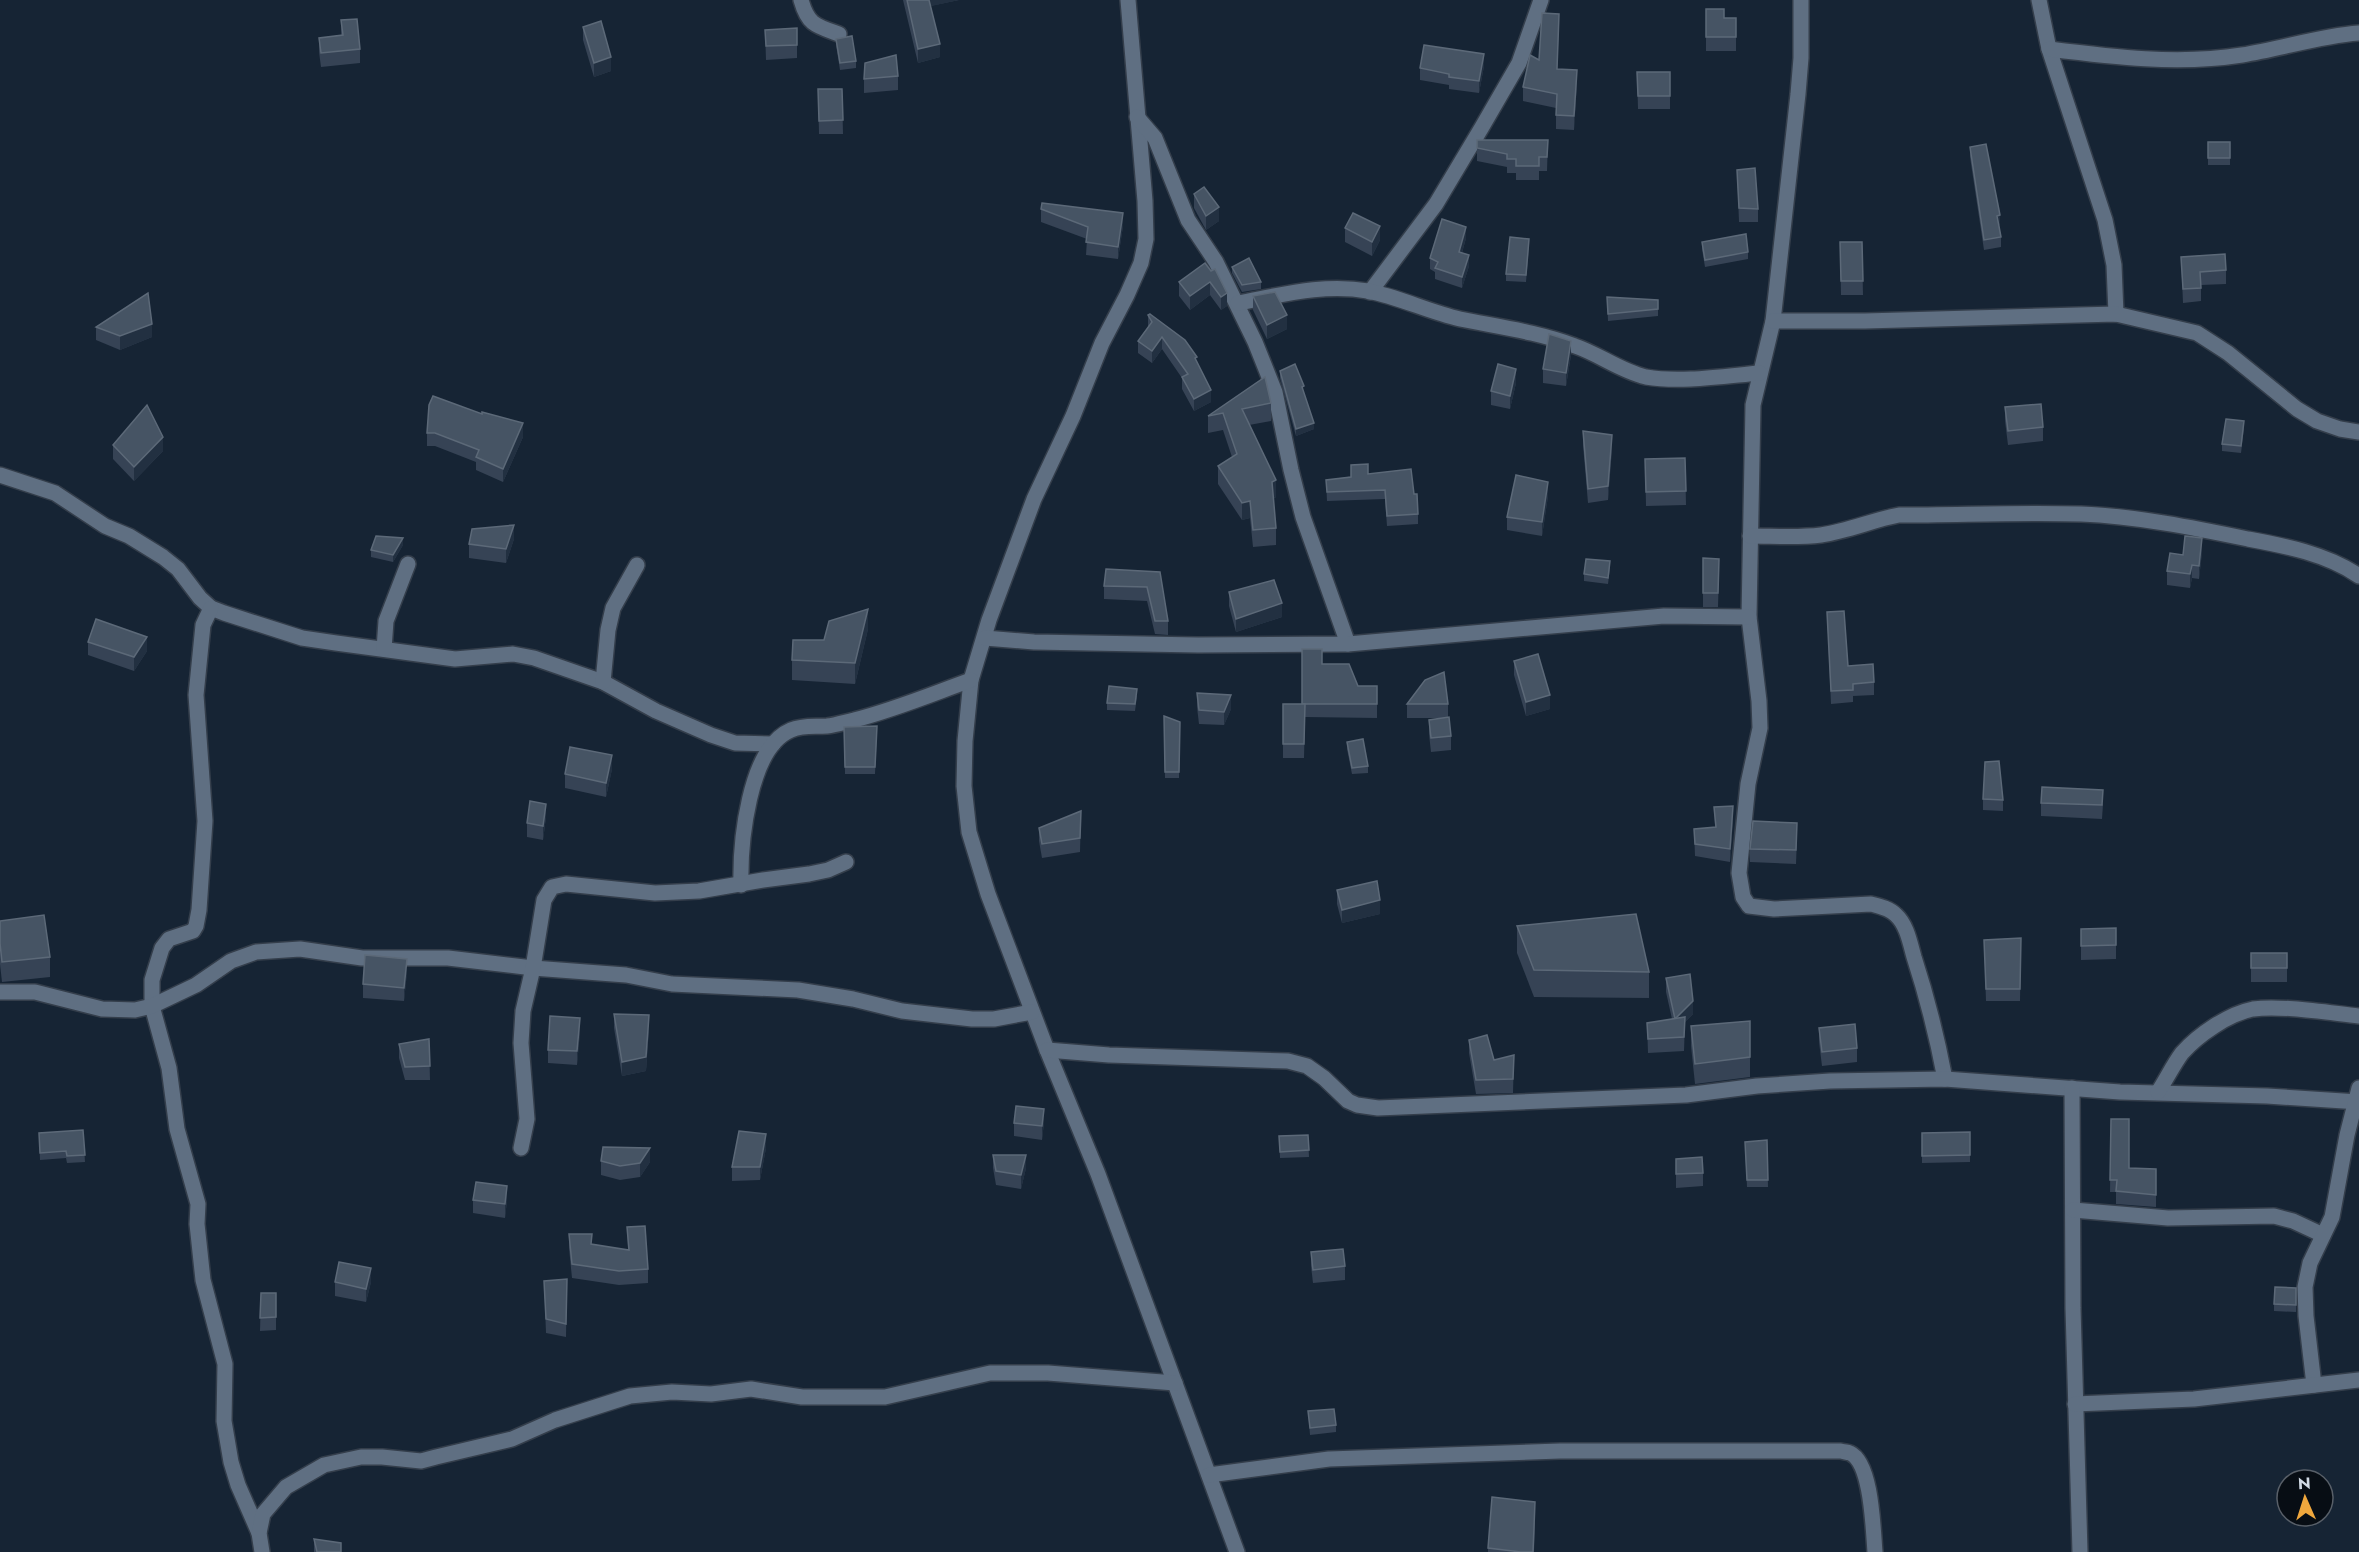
<svg xmlns="http://www.w3.org/2000/svg" width="2359" height="1552" font-family="Jost,sans-serif">
<style>
.lines{fill:none;stroke-linecap:round;stroke-linejoin:round}
.minor-casing{stroke:#343e4b;stroke-width:18}
.minor{stroke:#5f6f82;stroke-width:15}
.wall{fill:#364355}
.shaded-wall{fill:#223041}
.building{fill:#465464;stroke:#5c6978;stroke-width:1.5}
</style>
<rect width="100%" height="100%" fill="#162434"/>
<g class="lines">
<g class="minor-casing">
<g id="minor">
<path d="M801 0C808 25 816 26 839 34"/>
<path d="M1128 0 1145 201 1146 239 1141 263 1127 295 1102 343 1073 416 1034 499 989 620 971 680 965 741 964 786 969 832 988 894 1047 1050 1098 1174 1237 1552"/>
<path d="M1801 0V58L1798 94 1773 321 1753 405 1749 617 1759 701 1760 728 1748 784 1739 873 1743 897 1749 906 1774 909 1871 904C1879 906 1889 908 1896 915 1907 925 1910 943 1914 957 1927 997 1937 1037 1945 1079"/>
<path d="M2039 0 2049 49 2105 220 2114 265 2116 314"/>
<path d="M2049 49C2113 57 2178 65 2242 55 2281 49 2319 36 2359 33"/>
<path d="M1137 117 1155 138 1188 220 1216 262 1255 342 1275 392 1291 470 1303 517 1348 644"/>
<path d="M1370 292 1436 204 1482 127 1519 63 1541 0"/>
<path d="M1238 303C1281 295 1324 283 1368 291 1399 297 1429 312 1460 319 1499 327 1538 332 1575 346 1599 354 1620 371 1646 377 1680 383 1725 376 1760 373"/>
<path d="M1773 321H1865L2116 314 2197 333 2228 353 2297 409 2317 421 2340 429 2359 432"/>
<path d="M0 475 55 493 105 526 129 536 163 557 178 569 200 598 211 608 224 613 302 638 336 643 455 659 513 654 534 658 603 682 656 711 711 735 735 743 773 744"/>
<path d="M1750 536C1773 536 1798 538 1821 535 1848 531 1873 520 1899 515 1960 515 2021 512 2081 514 2135 516 2195 528 2248 539 2286 546 2327 554 2359 576"/>
<path d="M211 608 203 625 196 695 205 821 199 910 196 926 193 931 169 939 162 948 152 980V1006L169 1068 177 1129 198 1204 197 1224 203 1280 225 1364 224 1421 231 1462 238 1485 259 1533"/>
<path d="M985 638 1034 642 1198 645 1348 644 1664 616 1749 617"/>
<path d="M384 649 386 621 408 564"/>
<path d="M603 682 608 630 613 608 637 565"/>
<path d="M741 885C740 845 748 748 791 730 803 725 814 727 827 726 836 725 845 722 854 720 894 710 932 694 971 680"/>
<path d="M0 992H35L102 1009 135 1010 152 1006 196 985 231 961 256 952 300 949 362 958H448L533 968 626 975 672 984 798 990 853 999 902 1011 972 1019H994L1032 1012"/>
<path d="M1047 1050 1109 1055 1288 1061 1307 1066 1324 1078 1348 1101 1357 1105 1378 1108 1686 1095 1757 1086 1830 1081 1945 1079 2120 1092 2267 1096 2359 1102"/>
<path d="M2072 1088 2073 1308 2080 1552"/>
<path d="M2158 1092C2166 1080 2173 1065 2182 1053 2198 1035 2228 1014 2253 1009 2281 1005 2330 1013 2359 1016"/>
<path d="M521 1148 527 1119 521 1043 523 1011 533 968 544 900 552 887 566 884 655 893 699 891 763 880 809 874 828 870 846 862"/>
<path d="M2073 1210 2168 1218 2274 1216 2293 1221 2323 1235"/>
<path d="M2314 1385 2306 1316 2305 1287 2310 1263 2332 1217 2347 1135 2359 1088"/>
<path d="M2075 1404 2194 1399 2359 1380"/>
<path d="M1209 1475 1329 1459 1560 1451H1841C1844 1452 1847 1452 1850 1453 1872 1463 1873 1530 1875 1552"/>
<path d="M262 1552 259 1533 263 1514 286 1487 324 1465 361 1457H382L421 1461 436 1457 512 1439 555 1420 630 1396 672 1392 711 1394 751 1389 802 1397H885L990 1373H1048L1175 1383"/>
</g>
</g>
<use href="#minor" class="minor"/>
</g>
<g class="wall">
<path d="M903 0H959L930 6 940 57 918 63Z"/>
<path d="M1706 9 1724 18H1736V51H1706Z"/>
<path d="M341 20 360 49V63L321 67 319 52V38L341 35Z"/>
<path d="M583 27 611 71 594 77 583 40Z"/>
<path d="M1559 28 1557 69 1577 83 1574 130 1556 129V108L1523 101V87L1539 60Z"/>
<path d="M765 30 797 45V58L766 60Z"/>
<path d="M836 39 856 61V68L840 70 836 45Z"/>
<path d="M1484 66 1479 93 1449 89V85L1420 80V68Z"/>
<path d="M1637 72H1670V109H1638Z"/>
<path d="M898 76V90L864 93V79Z"/>
<path d="M818 89H842L843 134H819Z"/>
<path d="M1548 140 1547 171H1539V180H1516V173H1507V167L1477 161V148Z"/>
<rect x="2208" y="142" width="22" height="23"/>
<path d="M1970 147 2000 225H1999L2001 237V247L1984 250 1970 157Z"/>
<path d="M1737 170 1758 209V222H1739Z"/>
<path d="M1194 194 1219 221 1206 230 1194 208Z"/>
<path d="M1041 209 1123 226 1118 259 1086 255 1087 239 1041 222Z"/>
<path d="M1345 228 1380 240 1372 256 1345 242Z"/>
<path d="M1466 238 1462 253 1469 266 1462 288 1435 279V272L1430 269V258Z"/>
<path d="M1702 242 1748 252V259L1705 267 1702 249Z"/>
<path d="M1840 242H1862L1863 295H1841Z"/>
<path d="M1529 245 1526 282 1506 281V274Z"/>
<path d="M2181 257 2226 270V284L2201 285V301L2183 303Z"/>
<path d="M1205 263 1227 306 1221 310 1210 295 1190 310 1179 296V282Z"/>
<path d="M1232 267 1261 282V289L1242 292 1232 273Z"/>
<path d="M1253 296 1287 329 1267 339 1253 310Z"/>
<path d="M1607 297 1658 300V316L1608 321Z"/>
<path d="M1148 315 1197 363 1211 402 1194 411 1182 389V378L1162 349 1152 363 1138 353V341L1148 327Z"/>
<path d="M96 327 152 337 120 350 96 340Z"/>
<path d="M1571 355 1566 386 1543 383V369Z"/>
<path d="M1280 371 1304 393 1314 429 1296 436 1280 378Z"/>
<path d="M1516 383 1510 409 1491 405V391Z"/>
<path d="M1271 403V421L1249 425 1276 497 1273 499 1276 528V545L1253 547 1250 518 1242 520 1218 484V466L1232 457 1223 430 1208 433V416Z"/>
<path d="M2005 407 2043 427V441L2008 445 2005 421Z"/>
<path d="M2244 428 2241 453 2222 451V444Z"/>
<path d="M1583 431 1612 449 1608 500 1588 503 1583 445Z"/>
<path d="M427 433 523 437 503 482 476 470V462L435 446H427Z"/>
<path d="M113 445 163 451 134 481 113 459Z"/>
<path d="M1685 458 1686 505 1646 506 1645 459Z"/>
<path d="M1368 474 1414 494 1418 514V524L1387 526 1385 499 1327 501 1326 480Z"/>
<path d="M1548 496 1542 536 1507 530V517Z"/>
<path d="M514 539 506 563 469 558V544Z"/>
<path d="M403 545 393 562 371 557V550Z"/>
<path d="M2202 552 2199 579 2192 578 2190 588 2167 585V571L2183 555Z"/>
<path d="M1703 558 1719 572 1718 607H1703Z"/>
<path d="M1610 568 1608 584 1584 581V574Z"/>
<path d="M1160 572 1168 621V635L1155 634 1147 601 1104 599V586Z"/>
<path d="M1229 592 1282 617 1236 632 1229 606Z"/>
<path d="M1827 612 1848 666 1874 682V695L1853 696V702L1831 704Z"/>
<path d="M868 629 855 684 792 680V660L824 640Z"/>
<path d="M88 642 147 651 134 671 88 655Z"/>
<path d="M1514 661 1550 709 1526 716 1514 675Z"/>
<path d="M1322 664 1358 686H1377V718L1305 717 1304 758H1283V704H1302Z"/>
<path d="M1197 693 1231 709 1224 725 1199 724 1197 707Z"/>
<path d="M1137 696 1135 711 1107 710V703Z"/>
<path d="M1407 704H1448V717L1451 736V750L1431 752 1429 734V720L1444 718H1407Z"/>
<path d="M1164 716 1180 722 1179 778H1165Z"/>
<path d="M844 727 877 733 875 774H845Z"/>
<path d="M1347 742 1368 766V773L1352 774 1347 749Z"/>
<path d="M612 769 606 797 565 788V774Z"/>
<path d="M1983 799 2003 800V811L1983 810Z"/>
<path d="M2041 803 2103 804 2102 819 2041 816Z"/>
<path d="M1714 807 1733 819 1730 862 1695 856 1694 829 1715 827Z"/>
<path d="M1081 811 1080 852 1042 858 1039 841V828Z"/>
<path d="M546 817 543 840 527 837V823Z"/>
<path d="M1797 837 1796 864 1750 862V849Z"/>
<path d="M1337 890 1380 914 1342 923 1337 904Z"/>
<path d="M0 921 50 957V977L2 982 0 964Z"/>
<path d="M1517 926 1649 972V998L1534 997 1517 953Z"/>
<path d="M2116 928V959L2081 960V929Z"/>
<path d="M2021 938 2020 1001H1986L1984 940Z"/>
<rect x="2251" y="953" width="36" height="29"/>
<path d="M407 972 404 1001 363 998V984Z"/>
<path d="M1666 978 1693 1014 1685 1022 1684 1051 1648 1053 1647 1023 1672 1019 1666 992Z"/>
<path d="M614 1014 649 1029 646 1071 622 1076 614 1028Z"/>
<path d="M1750 1021V1077L1695 1084 1691 1046V1026Z"/>
<path d="M1819 1028 1857 1048V1062L1822 1066 1819 1042Z"/>
<path d="M580 1032 577 1065 548 1063V1050Z"/>
<path d="M429 1039 430 1080H405L399 1058V1044Z"/>
<path d="M1469 1040 1494 1060 1514 1055 1513 1093 1476 1094 1469 1053Z"/>
<path d="M2111 1119 2129 1168 2156 1169V1207L2116 1204V1192H2110Z"/>
<path d="M1044 1122 1042 1140 1014 1136V1123Z"/>
<path d="M83 1130 85 1162 67 1163 66 1158 40 1160 39 1133Z"/>
<path d="M1970 1132V1162L1922 1163V1133Z"/>
<path d="M1308 1135 1309 1157 1280 1158 1279 1136Z"/>
<path d="M1767 1140 1768 1187H1747L1745 1148Z"/>
<path d="M766 1148 760 1180 732 1181V1167Z"/>
<path d="M993 1155 1026 1168 1021 1189 996 1185 993 1168Z"/>
<path d="M1676 1159 1703 1173V1186L1676 1188Z"/>
<path d="M601 1161 650 1162 640 1177 620 1180 601 1175Z"/>
<path d="M473 1200H507L505 1218 473 1213Z"/>
<path d="M627 1227 648 1269V1283L619 1285 572 1278 569 1248V1234L592 1244 628 1250Z"/>
<path d="M1311 1252 1345 1266V1280L1313 1283 1311 1266Z"/>
<path d="M567 1279 566 1337 546 1333 544 1281Z"/>
<path d="M335 1282H371L366 1302 335 1296Z"/>
<path d="M261 1293H276V1330L260 1331Z"/>
<path d="M2274 1304 2296 1305V1312L2274 1311Z"/>
<path d="M1308 1411 1336 1425V1432L1310 1435Z"/>
<path d="M1535 1522 1534 1552H1488V1548Z"/>
<path d="M314 1539 341 1552H314Z"/>
</g>
<g class="shaded-wall">
<path d="M927 0H959L927 7Z"/>
<path d="M940 44V57L918 63V49Z"/>
<path d="M1484 54V66L1479 93V81Z"/>
<path d="M611 57V71L594 77V63Z"/>
<path d="M1577 70V83L1574 130V116Z"/>
<path d="M1219 207V221L1206 230V216Z"/>
<path d="M1123 213V226L1118 259V247Z"/>
<path d="M2000 215V225L1997 226V216Z"/>
<path d="M1380 226V240L1372 256V242Z"/>
<path d="M1466 227V238L1459 263V252Z"/>
<path d="M1469 255V266L1462 288V277Z"/>
<path d="M1210 282V295L1190 310V296Z"/>
<path d="M1227 293V306L1221 310V297Z"/>
<path d="M1287 315V329L1267 339V325Z"/>
<path d="M152 324V337L120 350V336Z"/>
<path d="M1162 337V349L1152 363V351Z"/>
<path d="M1571 341V355L1566 386V373Z"/>
<path d="M1516 369V383L1510 409V396Z"/>
<path d="M1211 390V402L1194 411V399Z"/>
<path d="M523 423V437L503 482V469Z"/>
<path d="M1314 423V429L1296 436V429Z"/>
<path d="M1612 435V449L1608 500V486Z"/>
<path d="M163 437V451L134 481V467Z"/>
<path d="M1276 480V497L1272 499V482Z"/>
<path d="M1548 482V496L1542 536V522Z"/>
<path d="M1250 501V518L1242 520V503Z"/>
<path d="M514 525V539L506 563V549Z"/>
<path d="M403 538V545L393 562V555Z"/>
<path d="M2202 538V552L2199 579V566Z"/>
<path d="M2192 565V578L2190 588V574Z"/>
<path d="M1282 603V617L1236 632V619Z"/>
<path d="M868 609V629L855 684V663Z"/>
<path d="M147 637V651L134 671V657Z"/>
<path d="M1231 695V709L1224 725V712Z"/>
<path d="M1550 695V709L1526 716V702Z"/>
<path d="M612 755V769L606 797V783Z"/>
<path d="M546 804V817L543 840V826Z"/>
<path d="M1733 806V819L1730 862V849Z"/>
<path d="M1380 900V914L1342 923V910Z"/>
<path d="M407 959V972L404 1001V988Z"/>
<path d="M1693 1001V1014L1685 1022 1684 1051V1037L1675 1019Z"/>
<path d="M649 1015V1029L646 1071 622 1076V1062Z"/>
<path d="M580 1018V1032L577 1065V1051Z"/>
<path d="M1044 1109V1122L1042 1140V1126Z"/>
<path d="M766 1134V1148L760 1180V1167Z"/>
<path d="M650 1148V1162L640 1177V1163Z"/>
<path d="M1026 1155V1168L1021 1189V1175Z"/>
<path d="M507 1186V1200L505 1218V1204Z"/>
<path d="M371 1268V1282L366 1302V1289Z"/>
</g>
<g class="building">
<path d="M907 0H929L940 44 918 49Z"/>
<path d="M1706 9H1724V18H1736V37H1706Z"/>
<path d="M1542 13 1559 14 1557 69 1577 70 1574 116 1556 115 1557 94 1523 87 1530 55 1539 60Z"/>
<path d="M357 19 360 49 321 53 319 38 343 35 341 20Z"/>
<path d="M601 21 611 57 594 63 583 27Z"/>
<path d="M797 28V45L766 46 765 30Z"/>
<path d="M852 36 856 61 840 63 836 39Z"/>
<path d="M1424 45 1484 54 1479 81 1449 77V74L1420 68Z"/>
<path d="M896 55 898 76 864 79 865 63Z"/>
<path d="M1637 72H1670V96H1638Z"/>
<path d="M818 89H842L843 120 819 121Z"/>
<path d="M1477 140H1548L1547 157H1539V166H1516V159H1507V154L1477 148Z"/>
<rect x="2208" y="142" width="22" height="16"/>
<path d="M1986 144 2000 215 1997 216 2001 237 1984 240 1970 147Z"/>
<path d="M1755 168 1758 209 1739 208 1737 170Z"/>
<path d="M1204 187 1219 207 1206 216 1194 194Z"/>
<path d="M1042 203 1123 213 1118 247 1086 242 1088 227 1041 209Z"/>
<path d="M1353 213 1380 226 1372 242 1345 228Z"/>
<path d="M1442 219 1466 227 1459 252 1469 255 1462 277 1435 268 1438 262 1430 258Z"/>
<path d="M1746 234 1748 252 1705 260 1702 242Z"/>
<path d="M1510 237 1529 239 1526 275 1506 274Z"/>
<path d="M1840 242H1862L1863 281H1841Z"/>
<path d="M2225 254 2226 270 2200 272 2201 288 2183 289 2181 257Z"/>
<path d="M1249 258 1261 282 1242 285 1232 267Z"/>
<path d="M1205 263 1211 271 1215 269 1227 293 1221 297 1210 282 1190 296 1179 282Z"/>
<path d="M1275 292 1287 315 1267 325 1253 296Z"/>
<path d="M148 293 152 324 120 336 96 327Z"/>
<path d="M1607 297 1658 300V309L1608 314Z"/>
<path d="M1150 314 1185 340 1197 357 1195 358 1211 390 1194 399 1182 377 1188 374 1162 337 1152 351 1138 341 1152 322 1148 315Z"/>
<path d="M1549 334 1571 341 1566 373 1543 369Z"/>
<path d="M1295 364 1304 386 1302 387 1314 423 1296 429 1280 371Z"/>
<path d="M1498 364 1516 369 1510 396 1491 391Z"/>
<path d="M1265 377 1271 403 1242 409 1276 480 1272 482 1276 528 1253 530 1250 501 1242 503 1218 466 1237 454 1223 413 1208 416Z"/>
<path d="M433 396 482 414V412L523 423 503 469 476 457 479 450 435 433H427L429 405Z"/>
<path d="M2041 404 2043 427 2008 431 2005 407Z"/>
<path d="M147 405 163 437 134 467 113 445Z"/>
<path d="M2226 419 2244 421 2241 446 2222 444Z"/>
<path d="M1583 431 1612 435 1608 486 1588 489Z"/>
<path d="M1685 458 1686 491 1646 492 1645 459Z"/>
<path d="M1368 464V474L1411 469 1414 494H1417L1418 514 1387 516 1385 490 1327 492 1326 480 1351 477V465Z"/>
<path d="M1516 475 1548 482 1542 522 1507 517Z"/>
<path d="M514 525 506 549 469 544 472 529Z"/>
<path d="M376 536 403 538 393 555 371 550Z"/>
<path d="M2185 536 2202 538 2199 566 2192 565 2190 574 2167 571 2170 553 2183 555Z"/>
<path d="M1703 558 1719 559 1718 593H1703Z"/>
<path d="M1586 559 1610 561 1608 578 1584 574Z"/>
<path d="M1106 569 1160 572 1168 621H1155L1147 587 1104 586Z"/>
<path d="M1274 580 1282 603 1236 619 1229 592Z"/>
<path d="M868 609 855 663 792 660 793 640H824L829 621Z"/>
<path d="M1844 611 1848 666 1873 664 1874 682 1853 684V690L1831 691 1827 612Z"/>
<path d="M96 619 147 637 134 657 88 642Z"/>
<path d="M1302 649H1322V664H1349L1358 686H1377V704H1302Z"/>
<path d="M1538 654 1550 695 1526 702 1514 661Z"/>
<path d="M1444 672 1448 704H1407L1425 680Z"/>
<path d="M1109 686 1137 689 1135 704 1107 703Z"/>
<path d="M1197 693 1231 695 1224 712 1199 710Z"/>
<path d="M1283 704H1305L1304 744H1283Z"/>
<path d="M1164 716 1180 722 1179 772H1165Z"/>
<path d="M1449 717 1451 736 1431 738 1429 720Z"/>
<path d="M877 726 875 767H845L844 727Z"/>
<path d="M1363 739 1368 766 1352 768 1347 742Z"/>
<path d="M570 747 612 755 606 783 565 774Z"/>
<path d="M1999 761 2003 800 1983 799 1985 762Z"/>
<path d="M2042 787 2103 790 2102 805 2041 803Z"/>
<path d="M530 801 546 804 543 826 527 823Z"/>
<path d="M1733 806 1730 849 1695 844 1694 829 1716 827 1714 807Z"/>
<path d="M1081 811 1080 838 1042 844 1039 828Z"/>
<path d="M1753 821 1797 823 1796 850 1750 849Z"/>
<path d="M1377 881 1380 900 1342 910 1337 890Z"/>
<path d="M1636 914 1649 972 1534 970 1517 926Z"/>
<path d="M44 915 50 957 2 962 0 943V921Z"/>
<path d="M2116 928V945L2081 946V929Z"/>
<path d="M2021 938 2020 989H1986L1984 940Z"/>
<rect x="2251" y="953" width="36" height="15"/>
<path d="M365 955 407 959 404 988 363 984Z"/>
<path d="M1690 974 1693 1001 1675 1019 1666 978Z"/>
<path d="M614 1014 649 1015 646 1057 622 1062Z"/>
<path d="M550 1016 580 1018 577 1051 548 1050Z"/>
<path d="M1685 1017 1684 1037 1648 1039 1647 1023Z"/>
<path d="M1750 1021V1057L1695 1064 1691 1026Z"/>
<path d="M1855 1024 1857 1048 1822 1052 1819 1028Z"/>
<path d="M1487 1035 1494 1060 1514 1055 1513 1079 1476 1080 1469 1040Z"/>
<path d="M429 1039 430 1066 405 1067 399 1044Z"/>
<path d="M1016 1106 1044 1109 1042 1126 1014 1123Z"/>
<path d="M2111 1119H2129V1168L2156 1169V1195L2116 1191 2117 1180H2110Z"/>
<path d="M83 1130 85 1155 67 1156 66 1151 40 1153 39 1133Z"/>
<path d="M739 1131 766 1134 760 1167H732Z"/>
<path d="M1970 1132V1155L1922 1156V1133Z"/>
<path d="M1308 1135 1309 1150 1280 1152 1279 1136Z"/>
<path d="M1767 1140 1768 1180H1747L1745 1142Z"/>
<path d="M603 1147 650 1148 640 1163 620 1166 601 1161Z"/>
<path d="M993 1155H1026L1021 1175 996 1171Z"/>
<path d="M1702 1157 1703 1173 1676 1174V1159Z"/>
<path d="M476 1182 507 1186 505 1204 473 1200Z"/>
<path d="M645 1226 648 1269 619 1271 572 1264 569 1234H592L591 1244 629 1250 627 1227Z"/>
<path d="M1343 1249 1345 1266 1313 1270 1311 1252Z"/>
<path d="M339 1262 371 1268 366 1289 335 1282Z"/>
<path d="M567 1279 566 1324 546 1319 544 1281Z"/>
<path d="M2275 1287 2296 1288V1305L2274 1304Z"/>
<path d="M261 1293H276V1317L260 1318Z"/>
<path d="M1334 1409 1336 1425 1310 1428 1308 1411Z"/>
<path d="M1492 1497 1535 1502 1533 1552H1521L1488 1548Z"/>
<path d="M314 1539 341 1543V1552H317Z"/>
</g>
<g transform="translate(2305 1498) rotate(357)"><circle r="28" fill="#070d14" stroke="#585f68" stroke-width="1.5"/>
<path d="M0-4.5L10 22L0 15L-10 22Z" fill="#efa73d"/>
<text y="-9" font-size="16" font-weight="bold" text-anchor="middle" fill="#d1dae5">N</text>
</g>
</svg>
